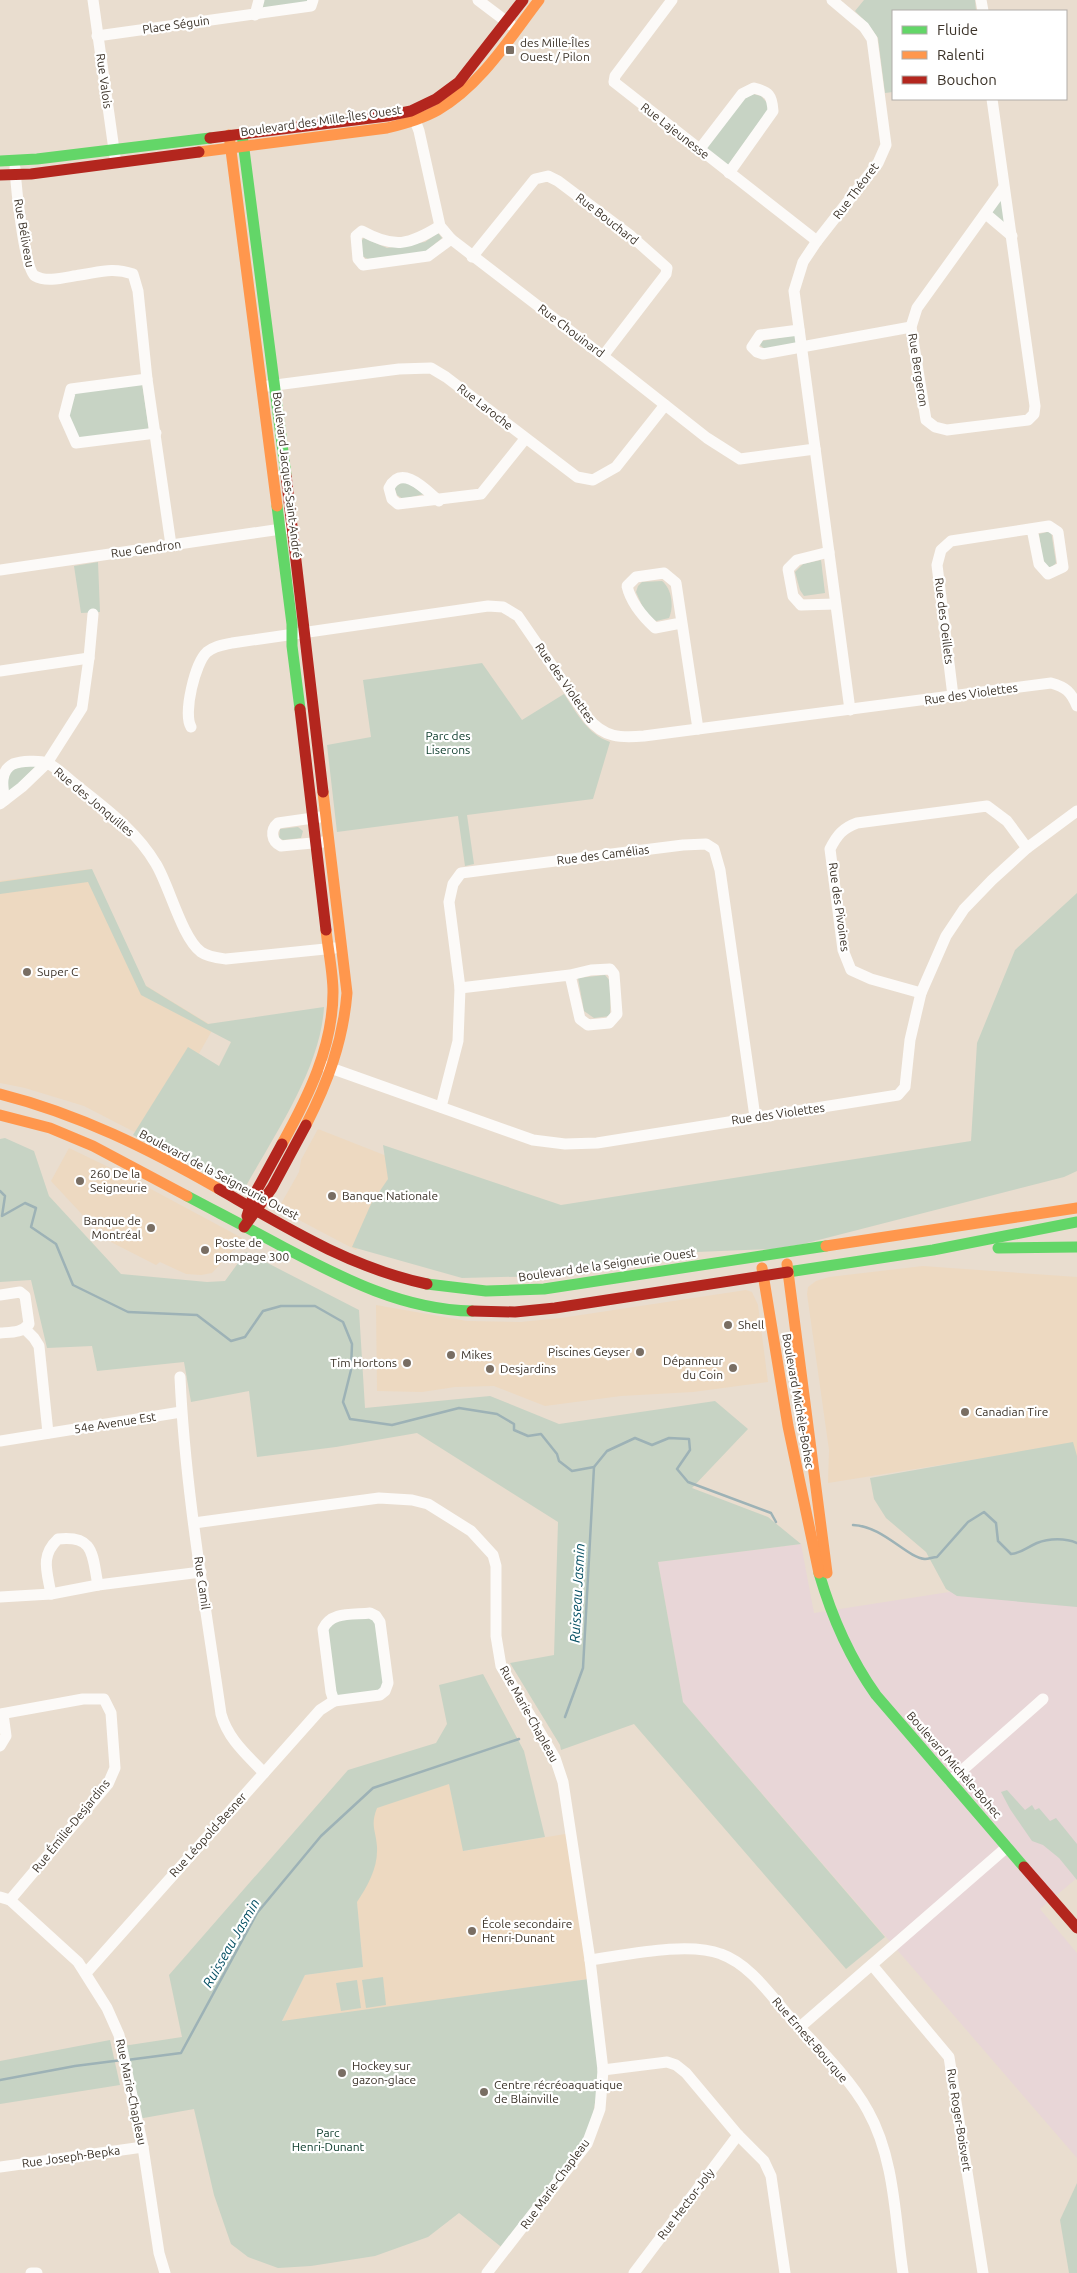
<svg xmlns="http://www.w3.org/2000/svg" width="1077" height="2273" font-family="Ubuntu,sans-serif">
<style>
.built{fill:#edd9c1}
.industrial{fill:#e8d6d7}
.green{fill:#c7d3c4}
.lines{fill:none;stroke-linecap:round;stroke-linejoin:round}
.stream{stroke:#9db2b6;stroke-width:2.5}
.street{stroke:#fcfaf8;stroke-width:11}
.fast{stroke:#63d668;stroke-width:11}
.slow{stroke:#ff974d;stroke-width:11}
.jam{stroke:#b3261e;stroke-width:11}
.poi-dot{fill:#796e63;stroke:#fff;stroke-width:2}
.labels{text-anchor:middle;stroke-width:4.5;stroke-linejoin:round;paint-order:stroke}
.street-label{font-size:12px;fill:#3c3329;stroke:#fff}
.poi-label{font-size:12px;fill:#3c3329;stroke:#fff;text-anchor:start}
.park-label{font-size:12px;fill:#093828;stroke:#fff}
.water-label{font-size:14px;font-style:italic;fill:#054f63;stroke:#fff}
</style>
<rect width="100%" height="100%" fill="#e9ddcf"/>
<g class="built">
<path d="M90 869 145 985 214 1027 150 1140 84 1106 25 1088 0 1083V881Z"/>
<path d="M318 1129 402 1162 356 1250 278 1209 299 1172 301 1160Z"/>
<path d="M69 1148 121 1173 244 1239 212 1273 201 1275 186 1274 160 1262 156 1265 105 1239 51 1181Z"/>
<path d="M923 1266 1077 1277V1467L1070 1444 828 1483 829 1450 807 1294 808 1287 816 1281 829 1277Z"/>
<path d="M746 1290 752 1292 758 1305 768 1382 693 1392 621 1396 545 1406 494 1386 455 1387 422 1392 377 1391 376 1305 467 1321 520 1322 561 1318Z"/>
<path d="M449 1784 464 1851 571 1833 589 1979 282 2022 305 1975 363 1967 357 1902 367 1807Z"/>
</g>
<path class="industrial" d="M801 1544 814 1613 962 1590 1077 1601V1878L1040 1909 1077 1953V2158L683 1702 658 1562Z"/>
<g class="green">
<path d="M263 0H309L308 3 261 10Z"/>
<path d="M864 0H975L976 11H893V92L885 93 878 38 868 24 855 11Z"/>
<path d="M753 94 761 96 769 105 768 110 728 165 706 149 744 98Z"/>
<path d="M1003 193 1008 229 989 214Z"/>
<path d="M438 233 442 238 425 252 368 259 362 256 361 241 364 238 387 248 425 242Z"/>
<path d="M795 335 796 343 765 349 760 345 762 341Z"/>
<path d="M142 383 149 430 79 439 68 415 74 392Z"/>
<path d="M405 481 424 494 403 499 397 495 394 487Z"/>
<path d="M1051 531 1056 563 1052 567H1047L1043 562 1039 534Z"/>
<path d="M821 560 825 593 804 596 800 590 795 572 803 564Z"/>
<path d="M98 562 100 612 81 613 74 566Z"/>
<path d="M662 581C672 589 674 607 669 618L656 621 645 612 636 592 638 586 642 582Z"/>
<path d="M482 663 522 720 564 694C577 713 587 734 610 742L593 799 467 815 474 864 465 866 458 816 337 832 327 745 371 737 363 680Z"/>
<path d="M37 765 7 795V773L13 768Z"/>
<path d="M298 827 303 831 301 838 283 840 279 838 280 829Z"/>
<path d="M92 869 146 986 208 1024 324 1007C321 1067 275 1134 246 1186L236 1181H220L133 1135 188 1047 219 1066 231 1042 141 995 88 882 0 894V882Z"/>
<path d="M1077 893V1171L1064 1177 803 1244 773 1249 672 1253 623 1267 545 1276 462 1278 352 1247 371 1204 388 1179 383 1145 561 1205 971 1141 977 1043 1015 950Z"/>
<path d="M605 975 611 982 610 1016 594 1018 584 1011 578 978Z"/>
<path d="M5 1138 34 1151 49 1196 121 1274 207 1282 225 1281 246 1252 359 1310 365 1408 490 1396 559 1424 715 1401 748 1429 692 1488 768 1517 801 1544 658 1562 683 1702 885 1937 846 1969 634 1724 561 1750 560 1745 510 1663 554 1655 558 1522 417 1433 336 1447 257 1457 249 1391 191 1402 184 1362 97 1371 92 1346 47 1348 31 1280 0 1282V1139Z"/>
<path d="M1073 1442 1077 1456V1607L957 1596 946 1589 926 1552 886 1518 874 1499 870 1478Z"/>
<path d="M376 1616 385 1691 334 1701 327 1621Z"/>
<path d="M483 1674 524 1751 545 1837 463 1851 449 1784 377 1808C370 1826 376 1830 377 1847 378 1868 368 1885 357 1902L363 1967 305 1975 282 2021 589 1979 601 2070 588 2141 505 2250 459 2213 428 2237 375 2256 311 2266 278 2268 248 2257 231 2244 214 2195 194 2109 138 2119 123 2046 182 2037 169 1975 348 1770 436 1743 447 1724 439 1685Z"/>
<path d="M1007 1790 1025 1810 1032 1805 1035 1810 1039 1808 1050 1821 1056 1818 1077 1844V1880L1059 1858 1043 1845 1032 1841 1010 1809 1001 1792Z"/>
<path d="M383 1977 386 2005 366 2008 362 1980Z"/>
<path d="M357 1980 361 2008 341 2011 336 1983Z"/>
<path d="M110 2040 120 2085 0 2104V2061Z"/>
<path d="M1077 2183V2273H1069L1060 2220Z"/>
</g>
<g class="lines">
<g class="stream">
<path d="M0 1191 5 1196 2 1216 25 1203 36 1208 31 1227 56 1244 73 1285 128 1312 197 1315 231 1341 245 1337 263 1311 281 1306H315L343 1322 352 1344 351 1370 343 1402 350 1419 392 1425 459 1408 497 1414 514 1424V1430L528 1436 541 1434 557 1454 559 1461 572 1471 594 1467 607 1451 635 1438 652 1445 669 1438 689 1439 690 1450 677 1469 688 1482 771 1513 776 1522"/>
<path d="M853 1525C883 1526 907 1558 925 1559 929 1559 933 1557 937 1557L968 1522 984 1512 996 1523 998 1541 1011 1554C1022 1553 1027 1547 1037 1543 1049 1538 1066 1538 1077 1543"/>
<path d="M565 1717 583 1668 594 1467"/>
<path d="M127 2060 181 2053 257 1913 321 1836 373 1788 519 1739"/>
<path d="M0 2080 75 2066 122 2060"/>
</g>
<g class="street">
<path d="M93 0 115 157"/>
<path d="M478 0 511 25"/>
<path d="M672 0 615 76 614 82 817 241"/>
<path d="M832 0 864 27 872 39 886 145 878 163 817 241 803 262 794 291 850 710"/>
<path d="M981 0 983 11"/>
<path d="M255 15 259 0"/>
<path d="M97 36 311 6 313 0"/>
<path d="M992 99 1035 406 1034 414 1028 420 947 430 935 427 926 420 911 327 917 308 1004 187"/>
<path d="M413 115 419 131 440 226 451 239 603 356 707 438 740 459 815 449"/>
<path d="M699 150 742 94 754 88C769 92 772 95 773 111L729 173"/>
<path d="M15 168C16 184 24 270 35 276 47 283 66 277 80 275 100 272 113 267 133 274L138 291 147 379 171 545"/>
<path d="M986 214 1012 236"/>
<path d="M440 226C409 245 395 249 362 231L356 236 358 259 363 265 428 256 451 239"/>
<path d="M472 257 535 179 548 176 558 181 631 236 667 268 666 274 603 356"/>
<path d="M799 330 760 335 752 347 757 352 763 354 911 327"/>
<path d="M147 379 71 389 64 416 76 443 156 433"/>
<path d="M268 386 399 369 431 368 446 377 577 477 593 480 616 467 665 405"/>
<path d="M439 501C426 490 402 463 389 488L392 499 398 504 481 494 525 439"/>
<path d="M829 552 797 560 788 569 793 596 801 605 835 604"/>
<path d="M0 570 288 528"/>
<path d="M681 623 655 628C642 616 631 603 627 586L636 577 664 573 676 583 698 729"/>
<path d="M0 671 89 658"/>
<path d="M953 696 937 565 941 550 951 541 1049 526 1058 532 1063 567 1048 574 1039 564 1032 529"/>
<path d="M191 727C183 713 195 663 207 652 214 646 223 645 232 643L488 606 503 607 518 616 588 718C604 738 621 738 644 736L1051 683C1066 687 1071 692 1077 706"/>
<path d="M5 800C2 786 0 771 13 764 21 761 39 760 47 763 57 767 67 778 75 784 105 808 136 830 156 864 169 885 182 938 201 952 208 957 218 958 226 959L335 948"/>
<path d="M0 804 22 787 47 763 82 708 89 658 93 614"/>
<path d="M320 817 278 823C270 830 271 841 281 846L323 842"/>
<path d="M460 988 570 975 591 970 610 969 614 974 617 1014 609 1023 588 1025 580 1019 570 975"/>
<path d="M921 993 871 979 851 970 843 950 830 849C837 835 843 828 857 823L987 806 1007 821 1027 848"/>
<path d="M325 1066 533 1140 565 1144 597 1143 898 1095 905 1087 910 1040 921 993 946 936 964 909 992 880 1027 848 1077 811"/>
<path d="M441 1107 458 1041 460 988 449 902 453 884 461 873 683 845 706 844 714 849 720 870 755 1117"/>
<path d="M0 1295 20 1292 25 1296 29 1324C22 1333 11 1332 0 1333"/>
<path d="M25 1329 34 1338 39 1346 48 1433"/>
<path d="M180 1377C185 1489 205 1602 221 1714 228 1739 246 1754 264 1773"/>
<path d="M0 1441 181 1412"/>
<path d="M194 1523 379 1498 412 1500 428 1504 471 1531 493 1555 496 1566V1636L501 1666 555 1758 563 1782 590 1960 603 2070 600 2109 587 2144 487 2273"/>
<path d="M51 1594C47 1571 40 1556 58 1539 95 1535 92 1555 98 1585"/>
<path d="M0 1597 51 1594 98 1585 201 1572"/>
<path d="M370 1613 376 1616 380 1622 388 1683 385 1691 380 1695 334 1701 331 1692 323 1629C331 1611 353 1615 370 1613Z"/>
<path d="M0 1714 83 1699H104L111 1713 115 1768 108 1784 10 1900"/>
<path d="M0 1746 6 1736 3 1714"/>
<path d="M950 1781 1043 1699"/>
<path d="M0 1897 10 1900 78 1962 107 2008 119 2035 143 2147 159 2253 165 2273"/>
<path d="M590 1960C626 1955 688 1941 721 1954 749 1964 769 1993 788 2015 813 2042 851 2079 868 2111 895 2159 895 2220 903 2273"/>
<path d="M872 1965 949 2057 983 2273"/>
<path d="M86 1973 320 1710 334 1701"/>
<path d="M800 2027 1007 1847"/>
<path d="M603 2070 667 2062 676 2065 686 2073 738 2135 764 2161 771 2176 785 2273"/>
<path d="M0 2167 143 2147"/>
<path d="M31 2273H37"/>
<path d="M634 2273 738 2135"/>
</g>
<g class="fast">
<path d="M242 134 286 475"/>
<path d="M0 161 37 159 210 138"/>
<path d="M277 506 292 624V646L300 709"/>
<path d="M187 1196C219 1213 252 1230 285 1248 344 1279 404 1310 472 1311"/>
<path d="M998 1248 1077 1247"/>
<path d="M788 1272 933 1250 1077 1222"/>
<path d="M427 1284 486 1291 544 1289 826 1246"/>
<path d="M819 1573C832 1618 849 1657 876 1695L1024 1867"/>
</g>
<g class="slow">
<path d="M229 135 277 506"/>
<path d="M199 152 387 128C404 124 422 119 438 110 481 85 509 39 539 0"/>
<path d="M0 1094C79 1114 149 1149 219 1189"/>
<path d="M0 1115 50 1128 93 1146 187 1196"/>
<path d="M306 1125C328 1082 343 1041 347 993L323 792"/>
<path d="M282 1144C308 1097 333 1047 333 992 333 972 328 950 326 930"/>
<path d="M826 1246 1077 1208"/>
<path d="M787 1264 827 1573"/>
<path d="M762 1268 788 1426 819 1573"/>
</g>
<g class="jam">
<path d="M210 138 387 116 411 111 436 99 459 82 523 0"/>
<path d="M0 175 31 174 199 152"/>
<path d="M286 475 323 792"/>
<path d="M300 709 326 930"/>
<path d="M219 1189C285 1227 351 1268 427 1284"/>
<path d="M247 1216 253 1197 282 1144"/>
<path d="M244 1227 272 1188 306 1125"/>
<path d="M472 1311 515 1312 555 1308 788 1272"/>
<path d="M1024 1867 1077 1928"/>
</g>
</g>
<g class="poi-dot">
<rect x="505" y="45" width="10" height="10" rx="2.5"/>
<circle cx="27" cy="972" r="5"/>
<circle cx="80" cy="1181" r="5"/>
<circle cx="332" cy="1196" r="5"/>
<circle cx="151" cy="1228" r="5"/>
<circle cx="205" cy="1250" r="5"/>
<circle cx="728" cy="1325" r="5"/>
<circle cx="640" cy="1352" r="5"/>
<circle cx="451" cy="1355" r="5"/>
<circle cx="407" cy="1363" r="5"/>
<circle cx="733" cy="1368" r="5"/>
<circle cx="490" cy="1369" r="5"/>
<circle cx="965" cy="1412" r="5"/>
<circle cx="472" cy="1931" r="5"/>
<circle cx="342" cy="2073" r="5"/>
<circle cx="484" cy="2092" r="5"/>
</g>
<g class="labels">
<g class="street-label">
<text transform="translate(176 25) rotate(-8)" y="4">Place Séguin</text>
<text transform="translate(104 81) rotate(82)" y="4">Rue Valois</text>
<text transform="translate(321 121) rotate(-8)" y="4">Boulevard des Mille-Îles Ouest</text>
<text transform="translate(675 131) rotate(38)" y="4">Rue Lajeunesse</text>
<text transform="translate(856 191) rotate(-53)" y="4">Rue Théoret</text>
<text transform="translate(607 219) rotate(38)" y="4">Rue Bouchard</text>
<text transform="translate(24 233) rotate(80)" y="4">Rue Béliveau</text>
<text transform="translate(571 331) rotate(37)" y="4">Rue Chouinard</text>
<text transform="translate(918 370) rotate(81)" y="4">Rue Bergeron</text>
<text transform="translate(485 407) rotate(38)" y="4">Rue Laroche</text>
<text transform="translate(287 475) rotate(83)" y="4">Boulevard Jacques-Saint-André</text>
<text transform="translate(146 549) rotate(-8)" y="4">Rue Gendron</text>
<text transform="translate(944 621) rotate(83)" y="4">Rue des Oeillets</text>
<text transform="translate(565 683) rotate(55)" y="4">Rue des Violettes</text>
<text transform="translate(971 694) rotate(-8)" y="4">Rue des Violettes</text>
<text transform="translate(94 802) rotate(40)" y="4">Rue des Jonquilles</text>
<text transform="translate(603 855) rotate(-7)" y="4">Rue des Camélias</text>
<text transform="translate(839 907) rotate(82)" y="4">Rue des Pivoines</text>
<text transform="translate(778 1114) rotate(-8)" y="4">Rue des Violettes</text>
<text transform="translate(219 1175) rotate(28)" y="4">Boulevard de la Seigneurie Ouest</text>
<text transform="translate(607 1265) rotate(-8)" y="4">Boulevard de la Seigneurie Ouest</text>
<text transform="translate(798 1401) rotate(80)" y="4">Boulevard Michèle-Bohec</text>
<text transform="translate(115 1423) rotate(-9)" y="4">54e Avenue Est</text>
<text transform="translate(202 1583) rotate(82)" y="4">Rue Camil</text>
<text transform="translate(529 1714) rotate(61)" y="4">Rue Marie-Chapleau</text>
<text transform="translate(954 1765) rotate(49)" y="4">Boulevard Michèle-Bohec</text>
<text transform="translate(71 1826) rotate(-51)" y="4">Rue Émilie-Desjardins</text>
<text transform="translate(208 1835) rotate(-48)" y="4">Rue Léopold-Besner</text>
<text transform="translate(810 2040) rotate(49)" y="4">Rue Ernest-Bourque</text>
<text transform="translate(131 2092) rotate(78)" y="4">Rue Marie-Chapleau</text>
<text transform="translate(959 2120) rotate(81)" y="4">Rue Roger-Boisvert</text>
<text transform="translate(71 2157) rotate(-8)" y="4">Rue Joseph-Bepka</text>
<text transform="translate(555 2184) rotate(-54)" y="4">Rue Marie-Chapleau</text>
<text transform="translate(686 2204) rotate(-53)" y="4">Rue Hector-Joly</text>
</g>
<g class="poi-label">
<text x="520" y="47">des Mille-Îles<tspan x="520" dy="14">Ouest / Pilon</tspan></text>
<text x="37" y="976">Super C</text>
<text x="90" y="1178">260 De la<tspan x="90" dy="14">Seigneurie</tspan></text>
<text x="342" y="1200">Banque Nationale</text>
<text x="141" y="1225" text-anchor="end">Banque de<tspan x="141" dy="14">Montréal</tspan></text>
<text x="215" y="1247">Poste de<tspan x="215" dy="14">pompage 300</tspan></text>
<text x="738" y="1329">Shell</text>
<text x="630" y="1356" text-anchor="end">Piscines Geyser</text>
<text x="461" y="1359">Mikes</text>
<text x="723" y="1365" text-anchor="end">Dépanneur<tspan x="723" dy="14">du Coin</tspan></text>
<text x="397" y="1367" text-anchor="end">Tim Hortons</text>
<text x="500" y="1373">Desjardins</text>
<text x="975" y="1416">Canadian Tire</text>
<text x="482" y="1928">École secondaire<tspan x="482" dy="14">Henri-Dunant</tspan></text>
<text x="352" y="2070">Hockey sur<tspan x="352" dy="14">gazon-glace</tspan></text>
<text x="494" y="2089">Centre récréoaquatique<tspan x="494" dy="14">de Blainville</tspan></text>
</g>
<g class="park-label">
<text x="448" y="740">Parc des<tspan x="448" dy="14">Liserons</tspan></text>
<text x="328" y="2137">Parc<tspan x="328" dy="14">Henri-Dunant</tspan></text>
</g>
<g class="water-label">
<text transform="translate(577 1593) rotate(-87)" y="5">Ruisseau Jasmin</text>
<text transform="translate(231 1943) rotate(-60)" y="5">Ruisseau Jasmin</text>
</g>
</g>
<rect x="892" y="10" width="175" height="90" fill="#ffffff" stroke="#b1ada9"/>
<rect x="902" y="26" width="25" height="8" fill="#63d668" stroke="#b1ada9"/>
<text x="937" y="35" font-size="15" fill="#3c3329">Fluide</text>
<rect x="902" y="51" width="25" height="8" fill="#ff974d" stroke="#b1ada9"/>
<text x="937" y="60" font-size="15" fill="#3c3329">Ralenti</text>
<rect x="902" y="76" width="25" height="8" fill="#b3261e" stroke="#b1ada9"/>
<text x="937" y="85" font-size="15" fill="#3c3329">Bouchon</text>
</svg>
